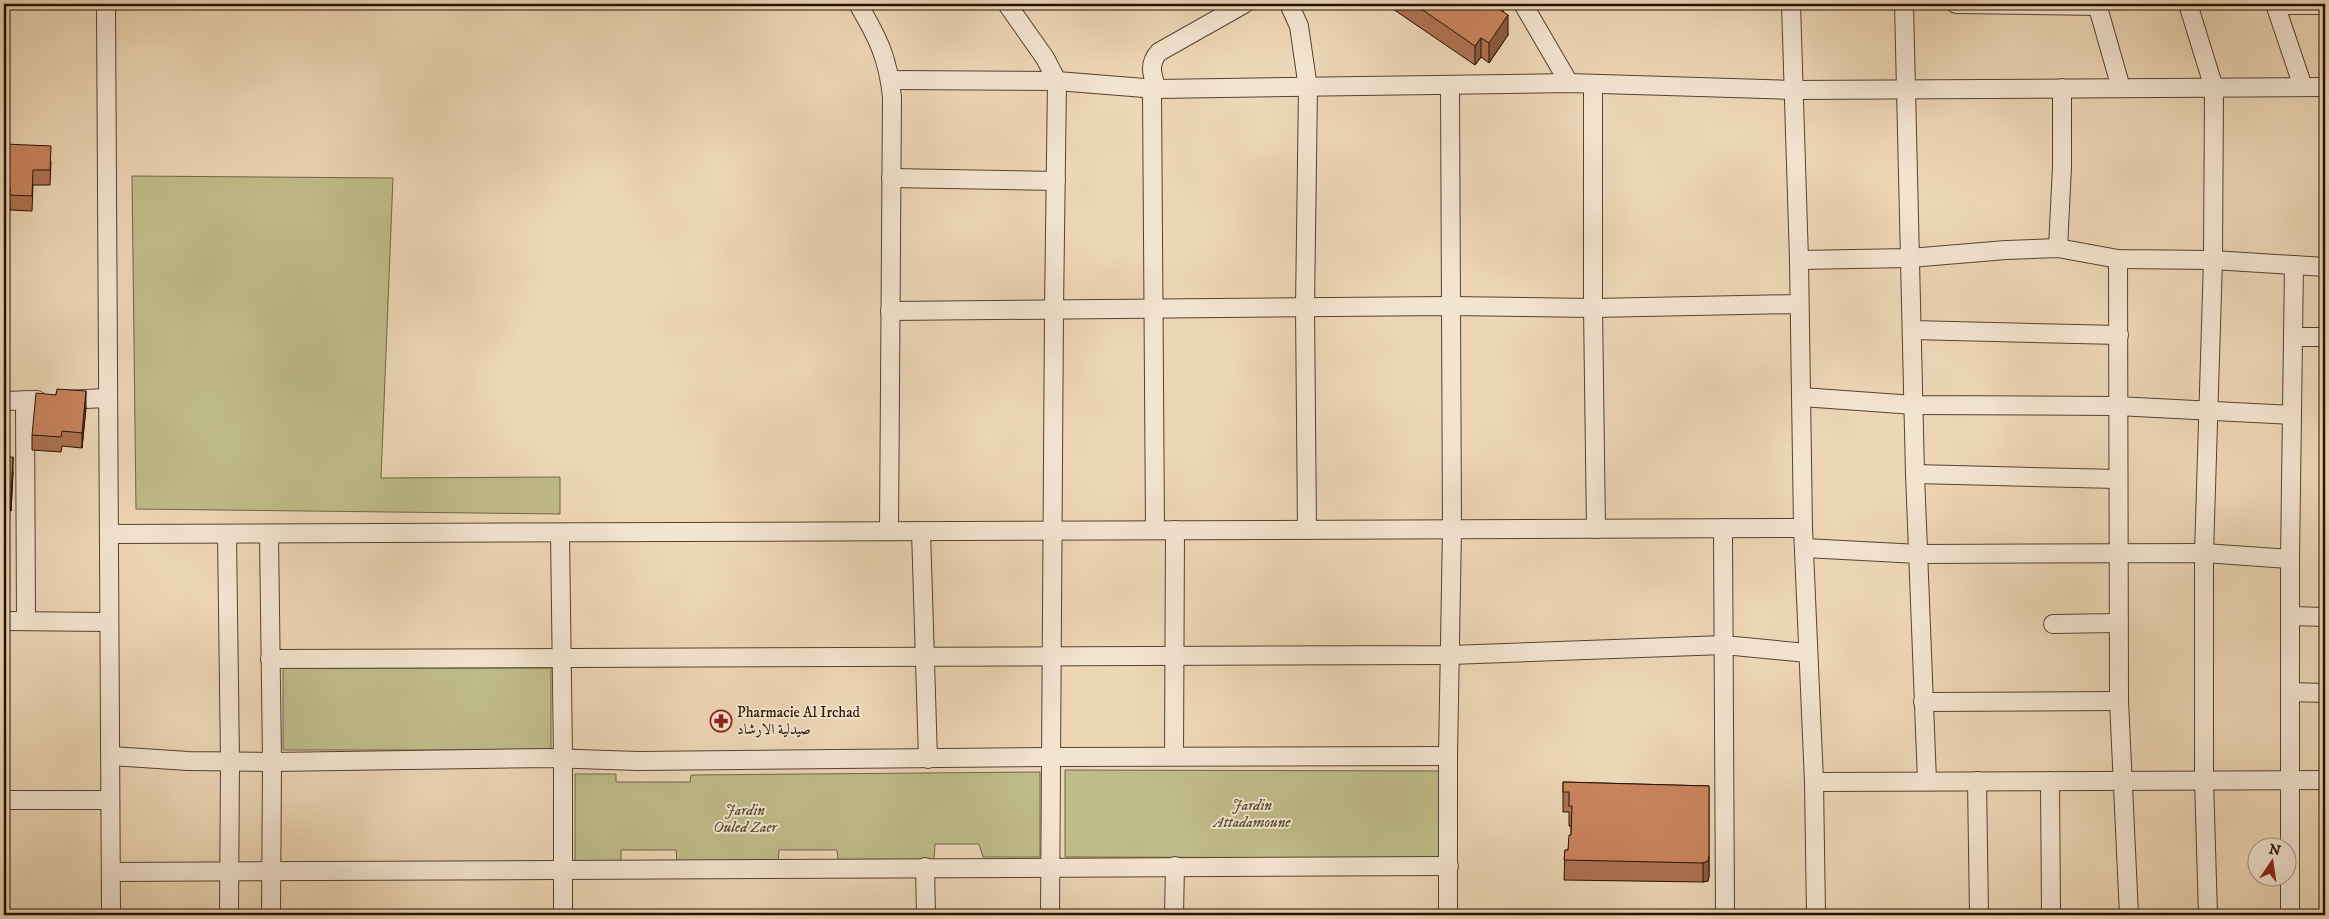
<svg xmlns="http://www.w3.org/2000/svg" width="2329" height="919" font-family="'IM FELL DW Pica',Amiri,serif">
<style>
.green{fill:#bfbc89;stroke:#726746}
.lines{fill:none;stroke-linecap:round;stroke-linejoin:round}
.street-casing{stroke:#56432f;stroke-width:20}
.street{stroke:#f3e4d0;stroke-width:18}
.wall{fill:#ae7251;stroke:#241202}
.shaded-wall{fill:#8d5c42;stroke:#241202}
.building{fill:#ca845e;stroke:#241202}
.labels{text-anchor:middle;stroke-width:4;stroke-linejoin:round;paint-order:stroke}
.poi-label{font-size:15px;fill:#241202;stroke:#f3e4d0;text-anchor:start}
.park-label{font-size:15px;font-style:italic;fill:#5a4e31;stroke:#f3e4d0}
</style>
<rect width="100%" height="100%" fill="#edd6b6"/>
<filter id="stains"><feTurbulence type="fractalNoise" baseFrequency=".004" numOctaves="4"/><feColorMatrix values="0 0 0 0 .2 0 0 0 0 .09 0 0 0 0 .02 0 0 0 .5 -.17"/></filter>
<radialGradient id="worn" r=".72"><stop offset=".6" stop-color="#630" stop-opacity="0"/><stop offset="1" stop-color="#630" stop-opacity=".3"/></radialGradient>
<g class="green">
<path d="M132 176 393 178 381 478 560 477V514L136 509Z"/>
<rect x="283" y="668" width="268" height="82"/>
<path d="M1065 770 1439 771V858L1065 857Z"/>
<path d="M1040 772V857H983L979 844H935L934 860H838L837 850H779L778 863H677L676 850H621V864H575V774H616V782H690L691 775Z"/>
</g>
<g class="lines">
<g class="street-casing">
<g id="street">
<path d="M106 4 111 915"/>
<path d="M858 4C878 38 888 58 892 97L889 531"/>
<path d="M1007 4 1045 58 1057 81 1054 310 1050 915"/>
<path d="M1289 4 1299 26 1308 88 1305 307 1307 530"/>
<path d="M1523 4 1569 83"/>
<path d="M1791 4 1799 260 1803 528 1814 782 1816 915"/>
<path d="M1904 4 1915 474 1927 781"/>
<path d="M1956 4 2098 6"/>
<path d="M2097 4 2121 88"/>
<path d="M2188 4 2214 88 2213 260 2204 553V780L2208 915"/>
<path d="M2275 4 2303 87"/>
<path d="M2276 5H2325"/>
<path d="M890 80 1057 81 1157 89 1569 83 1793 90 2325 87"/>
<path d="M1593 84V308L1596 529"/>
<path d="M1152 89 1155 530"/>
<path d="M1157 89C1152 75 1148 64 1159 52L1244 4"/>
<path d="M891 178 1056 181"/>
<path d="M2058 248 2062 167V88"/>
<path d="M2118 259 2119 701 2129 915"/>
<path d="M1799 260 1910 258 2006 250 2058 248 2118 259 2213 260 2325 267"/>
<path d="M890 311 1450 306 1593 308 1799 304"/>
<path d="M1912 330 2119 335"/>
<path d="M2294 337H2325"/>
<path d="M1802 397 1914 405 2117 406 2292 415"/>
<path d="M25 400 26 621"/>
<path d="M63 400 107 398"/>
<path d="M4 401 37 400"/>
<path d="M1915 474 2117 479"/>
<path d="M1723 528 1725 915"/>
<path d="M921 531 928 759"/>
<path d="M560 533 563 758V915"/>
<path d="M109 534 1803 528"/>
<path d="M227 534 230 761 229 915"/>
<path d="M269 534 272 762 271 915"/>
<path d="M1805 548 1919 554 2204 553 2290 559"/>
<path d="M2291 616 2325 617"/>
<path d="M4 621 109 622"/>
<path d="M2053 624 2118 623"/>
<path d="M270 659 1450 655 1724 645 1807 653"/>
<path d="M2290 692 2325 693"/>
<path d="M1923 702 2119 701"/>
<path d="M111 756 188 761 272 762 548 758 638 761 1051 757 1448 756"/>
<path d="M1174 756 1175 530"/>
<path d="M1977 781 1979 915"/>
<path d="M2050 781 2051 915"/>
<path d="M1814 782 2325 780"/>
<path d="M4 800H110"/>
<path d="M925 867 926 915"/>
<path d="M111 872 1449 866"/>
<path d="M1174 915 1175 866"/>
<path d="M1448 915V756L1452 529 1450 86"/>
<path d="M2290 915V559L2294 265"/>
</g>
</g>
<use href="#street" class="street"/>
</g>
<g class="wall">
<path d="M1390 4H1502L1503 12 1508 35 1489 63 1481 57 1475 65 1390 7Z"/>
<path d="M4 144 51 161 50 185H33L32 211 10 210V202H4Z"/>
<path d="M86 407 82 448 62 446 61 452 32 450V435Z"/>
<path d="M4 457 13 472 11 511H4Z"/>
<path d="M1563 782 1709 786V876L1708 881 1703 882 1564 880 1565 850H1568L1571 835V826H1569V812H1563Z"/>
</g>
<g class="shaded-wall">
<path d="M1503 4V22L1508 15V35L1489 63V43L1499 9Z"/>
<path d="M1481 38V57L1475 65V46Z"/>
<path d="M86 391V407L82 448V433Z"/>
<path d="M13 457V472L11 511V496Z"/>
<path d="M1709 856V876L1708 881 1703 882V863Z"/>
</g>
<g class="building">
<path d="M1414 4H1503L1499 9 1508 15 1489 43 1481 38 1475 46Z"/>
<path d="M4 144 51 146 50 170H33L32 196 10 195V187H4Z"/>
<path d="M57 389 86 391 82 433 62 431 61 437 32 435 36 393 56 395Z"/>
<path d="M4 457H13L11 496H4Z"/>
<path d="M1563 782 1709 786V856L1708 861 1703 863 1564 860 1565 850H1568L1569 835H1571L1572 806H1569V792H1563Z"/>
</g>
<defs>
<g id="pharmacy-ring" transform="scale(1.125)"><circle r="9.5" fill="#f3e4d0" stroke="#8f2418" stroke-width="1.5"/><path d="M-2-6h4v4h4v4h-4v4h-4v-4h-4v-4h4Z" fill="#8f2418"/></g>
</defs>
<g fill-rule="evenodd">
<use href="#pharmacy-ring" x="721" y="721"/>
</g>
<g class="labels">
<g class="poi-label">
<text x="737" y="717">Pharmacie Al Irchad<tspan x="737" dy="17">صيدلية الارشاد</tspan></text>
</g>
<g class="park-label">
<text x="1252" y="810">Jardin<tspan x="1252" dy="17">Attadamoune</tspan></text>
<text x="745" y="815">Jardin<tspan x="745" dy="17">Ouled Zaer</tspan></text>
</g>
</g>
<rect width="2329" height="919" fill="none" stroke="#edd6b6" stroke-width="20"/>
<rect x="5" y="5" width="2319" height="909" fill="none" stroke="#241202" stroke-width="2.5"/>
<rect x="10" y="10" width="2309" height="899" fill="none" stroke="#241202"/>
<g transform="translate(2272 862) rotate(13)"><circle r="24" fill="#f3e4d0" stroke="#a0907e"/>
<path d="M0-4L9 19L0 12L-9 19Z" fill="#8f2418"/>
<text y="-8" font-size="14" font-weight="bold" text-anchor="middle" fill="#241202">N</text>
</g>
<rect width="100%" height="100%" filter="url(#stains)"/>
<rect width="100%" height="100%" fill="url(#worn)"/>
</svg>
